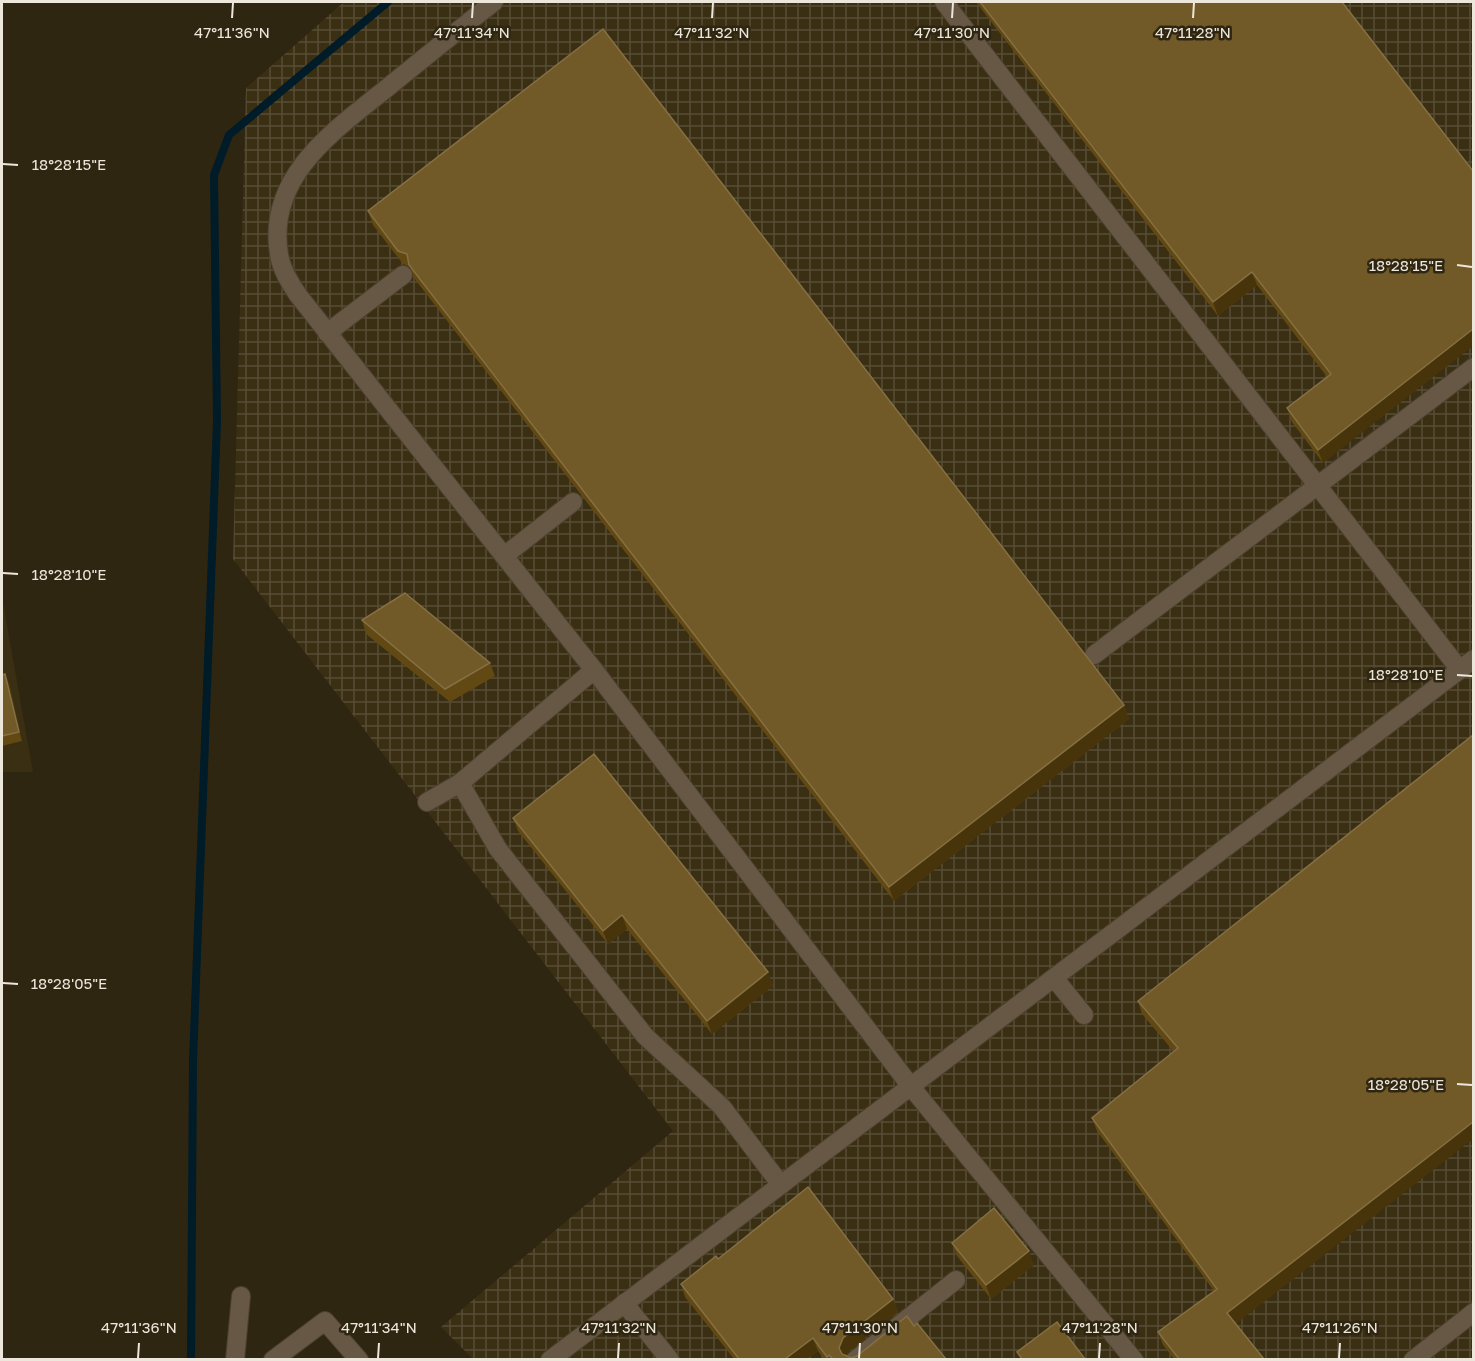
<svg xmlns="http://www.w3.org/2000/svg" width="1475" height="1361" font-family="'Golos Text',sans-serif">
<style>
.built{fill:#3a2e13}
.industrial{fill:url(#industrial-grid)}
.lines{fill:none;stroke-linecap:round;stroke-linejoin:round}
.stream{stroke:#001c29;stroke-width:8}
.minor-casing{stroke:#4a412e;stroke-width:20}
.minor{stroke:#675745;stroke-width:18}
.wall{fill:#624913}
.shaded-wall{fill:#48340a}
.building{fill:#715a28;stroke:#857044;stroke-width:1.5}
.ticks{fill:none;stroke:#ede6da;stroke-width:2}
.ticks-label{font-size:15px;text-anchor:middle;fill:#ede6da;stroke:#2f2612;stroke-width:5;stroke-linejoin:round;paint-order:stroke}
</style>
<defs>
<pattern id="industrial-grid" width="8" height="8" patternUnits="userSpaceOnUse" patternTransform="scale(1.5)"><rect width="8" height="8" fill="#3a2e13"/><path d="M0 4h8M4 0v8" fill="none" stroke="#574c35"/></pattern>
</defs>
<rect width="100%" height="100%" fill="#2f2612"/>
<path class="built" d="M2 597 33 772H2Z"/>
<path class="industrial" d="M344 2H1473V1359H473L441 1327 673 1131 233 559 246 88Z"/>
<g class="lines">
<path class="stream" d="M191 1360 193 1061 217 421 214 175 229 135 388 2"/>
<g class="minor-casing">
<g id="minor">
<path d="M494 2C458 30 423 59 387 88 335 130 266 176 279 254 281 269 290 283 298 295L594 670 912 1088 1134 1360"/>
<path d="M944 2 1460 670"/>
<path d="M327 333 403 275"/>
<path d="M504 556 573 502"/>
<path d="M1094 655 1474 367"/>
<path d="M460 783 498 849 645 1036 722 1107 781 1185"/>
<path d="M427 802 460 783 594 670"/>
<path d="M1055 979 1084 1015"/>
<path d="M624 1303 670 1360"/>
<path d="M235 1360 241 1296"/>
<path d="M273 1360 325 1321 359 1360"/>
<path d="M550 1360 1474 659"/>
<path d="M855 1360 956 1280"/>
<path d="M1413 1360 1474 1312"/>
</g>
</g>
<use href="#minor" class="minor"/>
</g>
<g class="wall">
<path d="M977 2H1342L1473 171 1323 463 1292 422 1287 408 1327 377 1257 285 1218 316 979 6Z"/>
<path d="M368 211 1124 705 1129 719 894 901 414 278 410 267 403 264 373 225Z"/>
<path d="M362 620 490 663 495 676 450 702 366 634Z"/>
<path d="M2 675 9 683 22 741 2 746Z"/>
<path d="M1473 735 1236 1324 1264 1359H1174L1163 1345 1158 1332 1214 1291 1097 1131 1092 1118 1174 1052 1142 1014 1138 1001Z"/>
<path d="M513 818 768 972 773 986 712 1034 627 929 608 944 518 831Z"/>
<path d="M952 1243 1034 1265 991 1299 957 1256Z"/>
<path d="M718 1259 893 1299 898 1312 848 1352 846 1356 851 1358 857 1356 914 1326 946 1359H824L818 1351 807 1359H734L685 1297 681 1284Z"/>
</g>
<g class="shaded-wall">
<path d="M1252 272 1257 285 1218 316 1213 302Z"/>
<path d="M1473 329V346L1323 463 1318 450Z"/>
<path d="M5 674 9 683 22 741 19 732Z"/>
<path d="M1124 705 1129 719 894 901 889 887Z"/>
<path d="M622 915 627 929 608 944 603 931Z"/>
<path d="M768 972 773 986 712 1034 707 1021Z"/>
<path d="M1473 1122V1139L1232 1327 1227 1313Z"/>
<path d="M1029 1251 1034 1265 991 1299 986 1285Z"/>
<path d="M893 1299 898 1312 848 1352 844 1359 839 1348 843 1338Z"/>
<path d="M813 1338 818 1351 807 1359H785Z"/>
</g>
<g class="building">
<path d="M980 2H1342L1473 171V329L1318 450 1287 408 1331 374 1252 272 1213 302Z"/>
<path d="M603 29 1124 705 889 887 409 265 407 254 398 251 368 211Z"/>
<path d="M405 593 490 663 445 689 362 620Z"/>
<path d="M5 674 19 732 2 736V675Z"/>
<path d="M1473 735V1122L1227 1313 1264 1359H1179L1158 1332 1217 1289 1092 1118 1178 1048 1138 1001Z"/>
<path d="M594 754 768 972 707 1021 622 915 603 931 513 818Z"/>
<path d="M808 1187 893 1299 843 1338 839 1348 842 1354 851 1358 857 1356 907 1316 914 1326 917 1323 946 1359H833L829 1355 827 1357 813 1338 785 1359H739L681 1284 716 1256 718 1259Z"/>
<path d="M994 1208 1029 1251 986 1285 952 1243Z"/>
<path d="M1057 1322 1085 1359H1022L1017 1352Z"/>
</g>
<path class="ticks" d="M232 18 233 3M472 18 473 3M712 18 713 3M952 18 953 3M1193 18 1194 3M3 164 18 165M1457 265 1472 267M3 573 18 574M1457 675 1472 676M3 983 18 984M1457 1084 1472 1085M138 1358 139 1343M378 1358 379 1343M618 1358 619 1343M859 1358 860 1343M1099 1358 1100 1343M1339 1358 1340 1343"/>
<g class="ticks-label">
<text x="232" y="38">47°11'36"N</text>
<text x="472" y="38">47°11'34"N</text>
<text x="712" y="38">47°11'32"N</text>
<text x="952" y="38">47°11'30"N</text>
<text x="1193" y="38">47°11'28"N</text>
<text x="69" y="170">18°28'15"E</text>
<text x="1406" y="271">18°28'15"E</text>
<text x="69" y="580">18°28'10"E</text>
<text x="1406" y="680">18°28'10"E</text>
<text x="69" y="989">18°28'05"E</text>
<text x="1406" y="1090">18°28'05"E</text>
<text x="139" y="1333">47°11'36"N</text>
<text x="379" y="1333">47°11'34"N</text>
<text x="619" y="1333">47°11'32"N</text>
<text x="860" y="1333">47°11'30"N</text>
<text x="1100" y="1333">47°11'28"N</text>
<text x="1340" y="1333">47°11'26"N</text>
</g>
<rect width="1475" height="1361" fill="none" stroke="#ede6da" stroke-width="6"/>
</svg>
